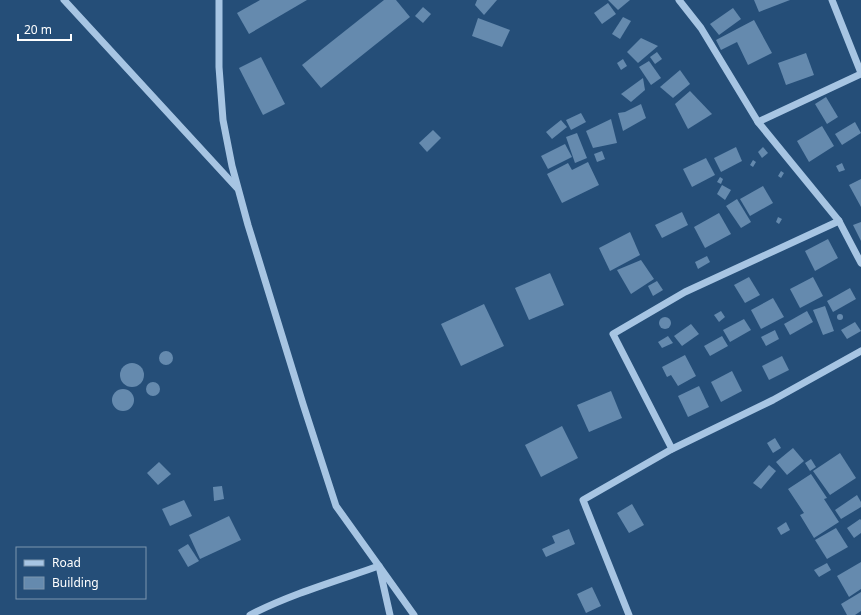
<svg xmlns="http://www.w3.org/2000/svg" width="861" height="615" font-family="'Noto Sans',sans-serif">
<style>
.building{fill:#658aae}
.lines{fill:none;stroke-linecap:round;stroke-linejoin:round}
.minor{stroke:#a7c5e3;stroke-width:7}
</style>
<rect width="100%" height="100%" fill="#254e78"/>
<g class="building">
<path d="M260 0H307L249 34 237 13Z"/>
<path d="M384 0H396L410 17 321 88 302 65Z"/>
<path d="M477 0H497L484 15 475 5Z"/>
<path d="M608 0H630L618 10Z"/>
<path d="M754 0H790L759 12Z"/>
<path d="M608 3 616 14 602 24 594 13Z"/>
<path d="M423 7 431 14 423 23 415 16Z"/>
<path d="M733 8 741 19 719 35 710 24Z"/>
<path d="M623 17 631 21 620 39 612 34Z"/>
<path d="M478 18 510 30 502 47 472 36Z"/>
<path d="M754 20 772 53 748 65 737 42 721 50 716 40Z"/>
<path d="M641 38 658 46 638 63 627 52Z"/>
<path d="M657 52 662 59 655 64 650 57Z"/>
<path d="M806 53 814 75 786 85 778 63Z"/>
<path d="M261 57 285 104 263 115 239 68Z"/>
<path d="M623 59 627 66 621 70 617 63Z"/>
<path d="M649 61 661 78 651 85 639 67Z"/>
<path d="M680 70 690 84 673 98 660 87Z"/>
<path d="M643 78 645 90 631 102 621 94Z"/>
<path d="M690 91 712 114 688 129 675 104Z"/>
<path d="M826 97 838 117 827 124 815 104Z"/>
<path d="M641 104 646 118 623 131 618 113 625 112Z"/>
<path d="M581 113 586 122 571 130 566 120Z"/>
<path d="M611 119 617 143 593 148 586 131Z"/>
<path d="M561 120 567 127 552 139 546 132Z"/>
<path d="M855 122 861 133 842 145 835 134Z"/>
<path d="M822 126 834 146 809 162 797 141Z"/>
<path d="M433 130 441 138 427 152 419 143Z"/>
<path d="M577 133 587 158 575 163 566 137Z"/>
<path d="M565 144 572 157 548 169 541 156Z"/>
<path d="M736 147 742 161 721 172 714 158Z"/>
<path d="M763 147 768 153 762 158 758 152Z"/>
<path d="M602 151 605 159 597 162 594 154Z"/>
<path d="M706 158 715 175 692 187 683 169Z"/>
<path d="M753 160 756 162 753 167 750 165Z"/>
<path d="M588 162 599 185 562 203 547 174 568 163 572 170Z"/>
<path d="M842 163 845 170 839 172 836 166Z"/>
<path d="M781 171 784 173 781 178 778 176Z"/>
<path d="M720 177 723 179 721 184 717 182Z"/>
<path d="M861 179V207L849 185Z"/>
<path d="M722 185 731 190 725 200 717 194Z"/>
<path d="M763 186 773 203 750 216 740 199Z"/>
<path d="M737 199 751 222 741 228 726 206Z"/>
<path d="M682 212 688 225 662 238 655 225Z"/>
<path d="M719 213 731 234 705 248 694 227Z"/>
<path d="M778 217 782 219 779 224 776 222Z"/>
<path d="M861 222V241L853 225Z"/>
<path d="M630 232 640 255 610 271 599 248Z"/>
<path d="M828 239 838 258 815 271 805 251Z"/>
<path d="M707 256 710 262 698 269 695 262Z"/>
<path d="M641 260 654 279 631 294 617 270Z"/>
<path d="M550 273 564 305 529 320 515 288Z"/>
<path d="M749 277 760 295 745 303 734 285Z"/>
<path d="M813 277 823 296 800 308 790 289Z"/>
<path d="M657 281 663 290 653 296 648 286Z"/>
<path d="M850 288 856 299 833 312 827 301Z"/>
<path d="M773 298 784 317 761 329 751 310Z"/>
<path d="M484 304 504 346 461 366 441 324Z"/>
<path d="M825 306 834 331 823 335 813 310Z"/>
<path d="M721 311 725 317 719 322 714 315Z"/>
<path d="M807 311 813 322 790 335 784 324Z"/>
<circle cx="840" cy="317" r="3"/>
<circle cx="665" cy="323" r="6"/>
<path d="M744 319 751 330 730 342 723 330Z"/>
<path d="M855 322 861 331 847 339 841 330Z"/>
<path d="M691 324 699 334 682 346 674 336Z"/>
<path d="M775 330 779 339 766 346 761 337Z"/>
<path d="M668 336 673 343 662 348 658 342Z"/>
<path d="M722 336 728 346 710 356 704 346Z"/>
<circle cx="166" cy="358" r="7"/>
<path d="M685 355 696 376 678 386 671 375 667 377 662 367Z"/>
<path d="M782 356 789 370 769 380 762 366Z"/>
<circle cx="132" cy="375" r="12"/>
<path d="M732 371 742 391 721 402 711 382Z"/>
<circle cx="153" cy="389" r="7"/>
<path d="M699 386 709 407 688 417 678 396Z"/>
<circle cx="123" cy="400" r="11"/>
<path d="M611 391 622 418 589 432 577 405Z"/>
<path d="M562 426 578 458 541 477 525 445Z"/>
<path d="M775 438 781 448 773 453 767 443Z"/>
<path d="M793 448 804 461 787 475 776 462Z"/>
<path d="M840 453 856 478 830 495 813 471Z"/>
<path d="M811 459 816 467 810 471 805 463Z"/>
<path d="M159 462 171 474 158 485 147 473Z"/>
<path d="M769 465 776 471 761 489 753 483Z"/>
<path d="M811 474 827 498 824 499 839 522 814 538 800 515 804 513 788 489Z"/>
<path d="M222 486 224 499 214 501 213 487Z"/>
<path d="M857 495 861 502V507L841 519 835 510Z"/>
<path d="M184 500 192 516 170 526 162 509Z"/>
<path d="M632 504 644 525 629 533 617 513Z"/>
<path d="M229 516 241 540 200 559 189 535Z"/>
<path d="M860 519 861 520V533L854 538 847 528Z"/>
<path d="M786 522 790 530 781 535 777 528Z"/>
<path d="M836 528 848 547 827 559 815 540Z"/>
<path d="M569 529 575 544 546 557 542 549 555 543 552 536Z"/>
<path d="M188 544 199 561 188 567 178 550Z"/>
<path d="M861 562V589L849 597 837 576Z"/>
<path d="M827 563 831 570 819 577 814 570Z"/>
<path d="M592 587 601 606 586 613 577 594Z"/>
<path d="M861 592V611L855 615H847L841 604Z"/>
</g>
<g class="lines">
<g class="minor">
<path d="M64 0 237 188"/>
<path d="M219 0V67L223 120 232 166 248 225 303 404 336 506 379 566 390 615"/>
<path d="M679 0 701 28 758 122 839 221 861 263"/>
<path d="M832 0 861 73"/>
<path d="M758 122 861 74"/>
<path d="M672 449 613 334 685 292 839 221"/>
<path d="M250 615C291 594 336 581 379 566L414 615"/>
<path d="M629 615 583 500 672 449 773 400 861 351"/>
</g>
</g>
<rect x="16" y="547" width="130" height="52" fill="#254e78" stroke="#7c95ae"/>
<rect x="24" y="560" width="20" height="6" fill="#a7c5e3" stroke="#7c95ae"/>
<text x="52" y="567" font-size="12" fill="#ffffff">Road</text>
<rect x="24" y="577" width="20" height="12" fill="#658aae" stroke="#7c95ae"/>
<text x="52" y="587" font-size="12" fill="#ffffff">Building</text>
<path d="M18 34v6h53v-6" fill="none" stroke="#ffffff" stroke-width="2"/>
<text x="24" y="34" font-size="12" fill="#ffffff" stroke="#254e78" stroke-width="3" paint-order="stroke">20 m</text>
</svg>
